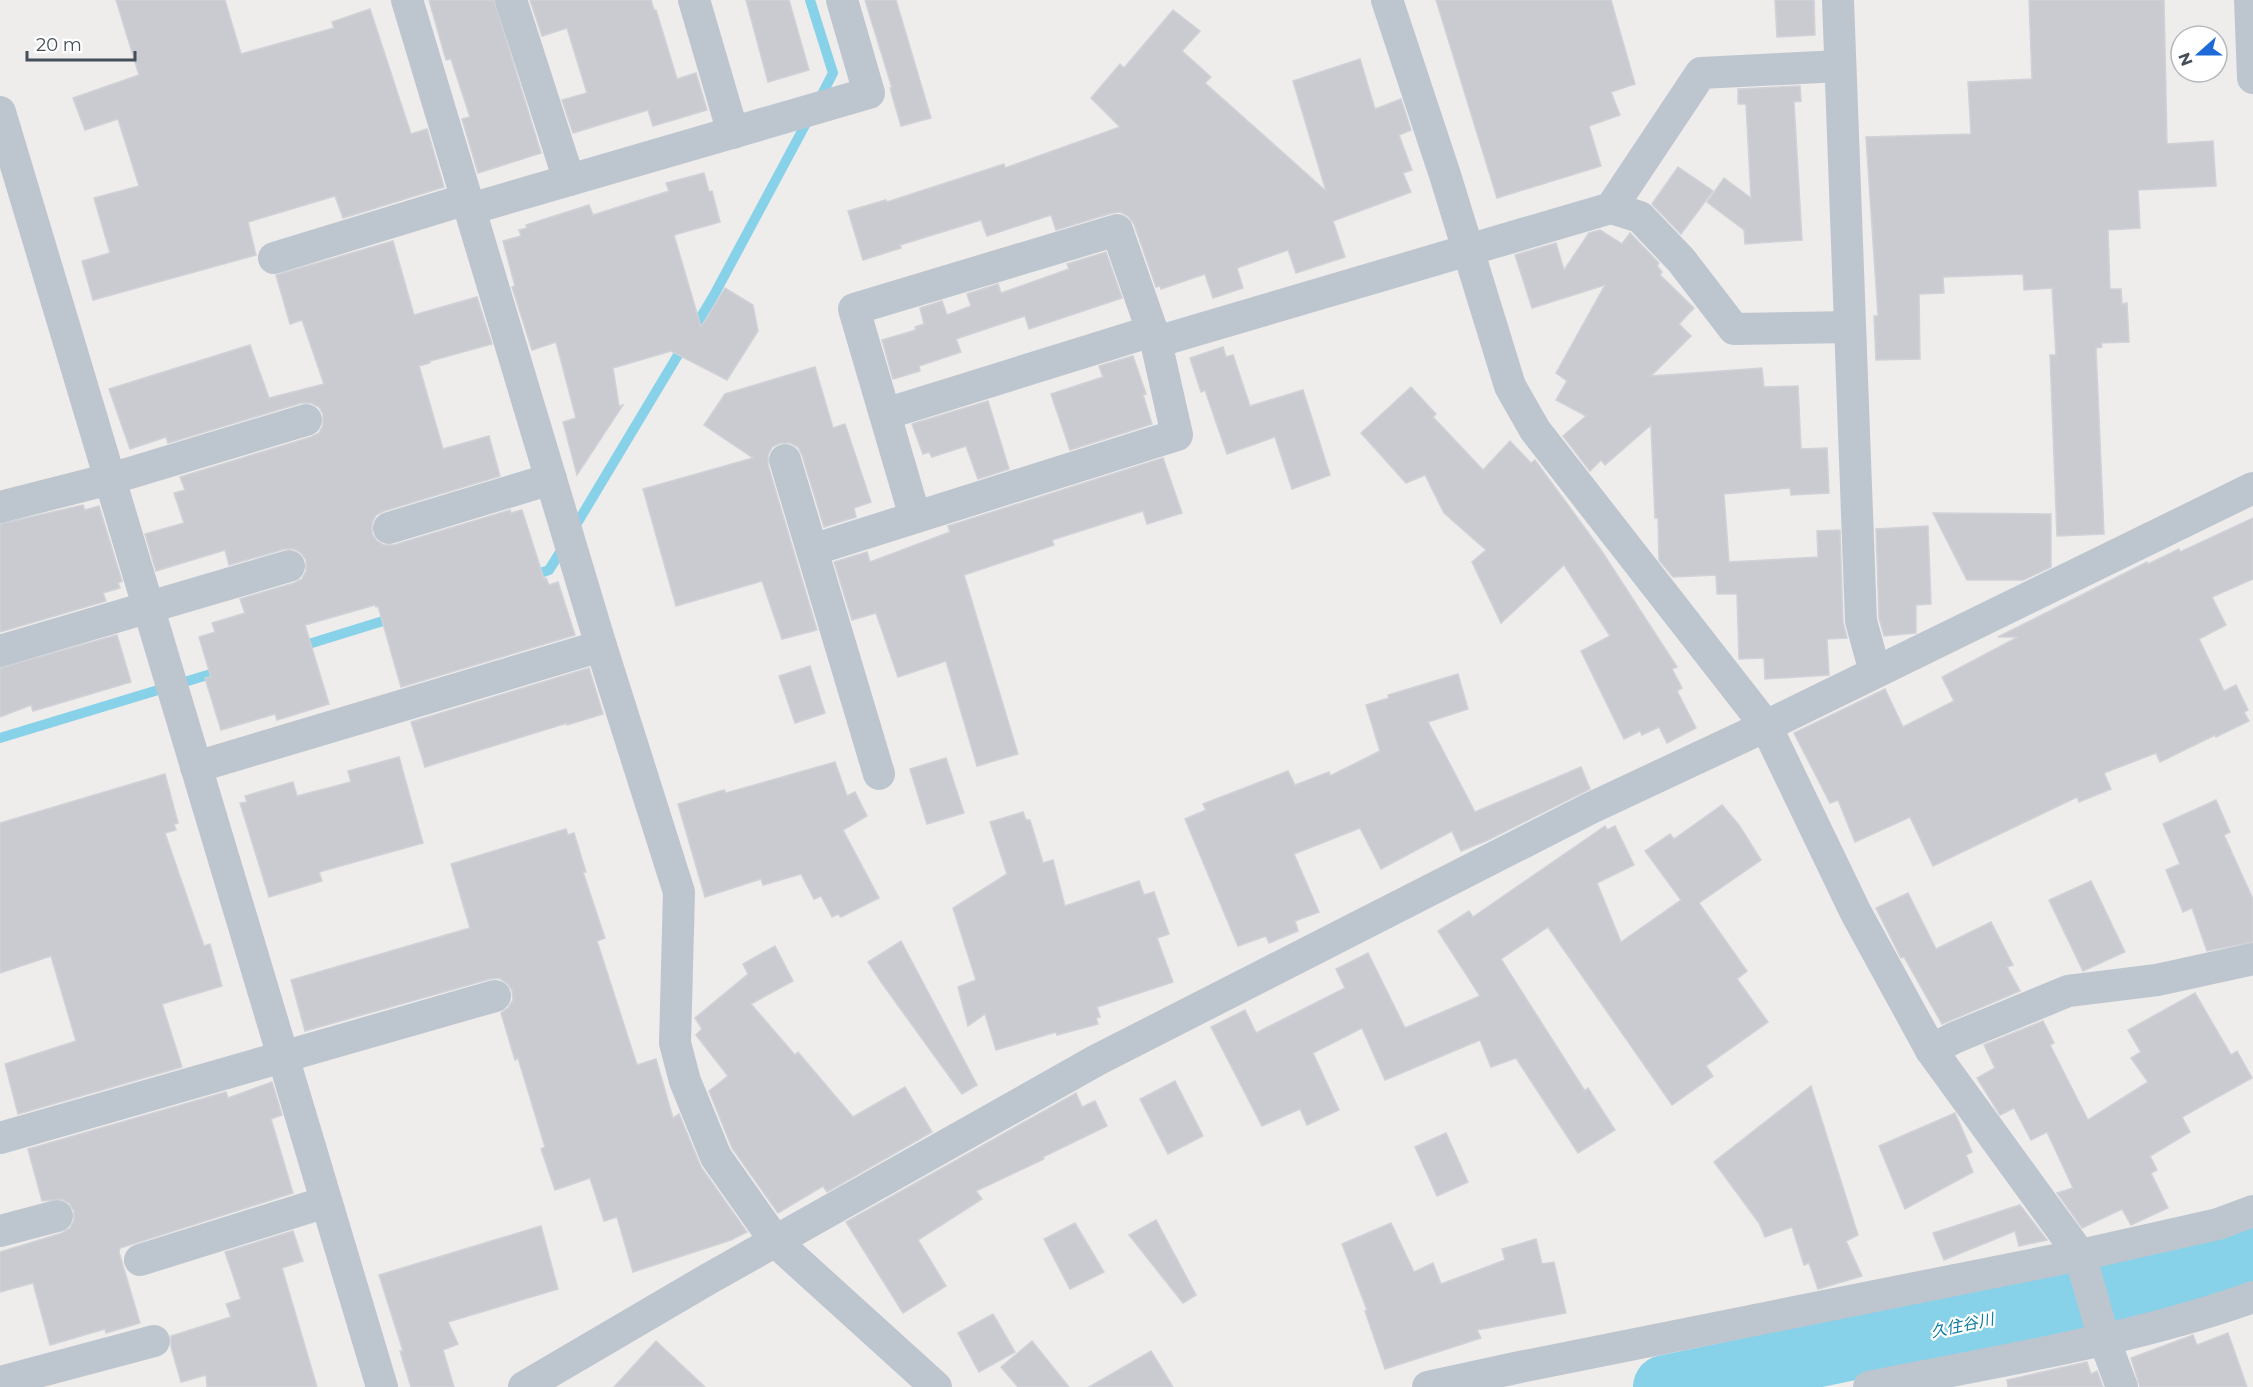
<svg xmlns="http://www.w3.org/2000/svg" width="2253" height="1387" font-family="Montserrat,'Noto Sans JP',sans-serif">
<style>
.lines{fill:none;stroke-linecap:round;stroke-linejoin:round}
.stream{stroke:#88d2e9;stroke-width:10}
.river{stroke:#88d2e9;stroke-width:64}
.building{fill:#c9cbd1;stroke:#d0d2d7;stroke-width:1.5}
.street{stroke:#bdc6ce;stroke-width:32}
.labels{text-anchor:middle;stroke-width:4.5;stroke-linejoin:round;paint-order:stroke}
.water-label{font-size:16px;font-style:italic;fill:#107ea1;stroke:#fff}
</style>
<rect width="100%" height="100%" fill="#efecec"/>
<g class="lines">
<g class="stream">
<path d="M810 0 833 73 819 100"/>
<path d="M573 530 714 295 810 116"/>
<path d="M528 577 549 570 564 546"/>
<path d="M299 647 396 617"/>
<path d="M0 738 224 670"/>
</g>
<path class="river" d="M1665 1387 2219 1272 2253 1251"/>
</g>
<g class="building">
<path d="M116 0H225L241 54 334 28 332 22 370 9 411 134 427 129 444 187 343 218 335 196 248 222 256 255 93 300 82 261 110 253 94 198 139 186 118 119 85 130 73 98 139 75Z"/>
<path d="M429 0H494L541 153 478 173 462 119 470 117 451 59 446 60Z"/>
<path d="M530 0H651L654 10H656L677 79 696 73 707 110 653 126 648 110 573 133 562 100 587 93 567 28 542 36Z"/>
<path d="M746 0H789L809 70 768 82Z"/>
<path d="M865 0H896L931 118 901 126 890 88H892Z"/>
<path d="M1436 0H1611L1635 84 1611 92 1620 115 1589 126 1601 166 1497 198Z"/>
<path d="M1775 0H1814L1815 35 1777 37Z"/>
<path d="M2029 0H2164L2167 144 2213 141 2216 186 2138 190 2140 228 2108 230 2110 289H2121L2122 304 2127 303 2129 342 2101 343 2102 347 2096 348 2104 534 2057 536 2050 355H2056L2052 288 2024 290 2023 274 1943 277 1944 293 1919 294 1920 359 1876 360 1874 316H1878L1866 137 1971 134 1968 82 2032 79Z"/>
<path d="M1173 10 1200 31 1182 51 1211 77 1205 83 1326 191 1293 81 1360 59 1375 109 1401 99 1411 130 1399 135 1412 170 1403 173 1411 192 1333 221 1345 257 1296 273 1288 250 1237 268 1243 288 1213 298 1205 274 1161 289 1160 286 1156 287 1134 224 1128 216 1120 212 1112 213 1056 230 1051 215 987 236 981 220 900 245 901 248 863 260 848 211 886 200 887 202 1004 164 1005 168 1120 127 1091 98 1120 64 1124 68Z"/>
<path d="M1800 86 1801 101 1794 102 1802 240 1745 244 1744 230 1707 202 1724 178 1751 198 1746 104H1738V89Z"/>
<path d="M1678 167 1713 191 1681 234 1652 204Z"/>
<path d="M704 173 709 192 712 191 720 222 674 235 701 327 725 288 753 305 758 331 727 380 671 351 613 368 619 406 623 405 577 475 563 422 576 418 556 342 532 350 512 287 515 286 503 241 521 236 519 230 527 228 526 225 589 205 593 215 669 191 666 183Z"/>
<path d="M1600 230 1622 244 1630 233 1659 263 1657 266 1662 272 1660 275 1694 308 1679 324 1691 336 1651 376 1762 368 1764 387 1798 386 1801 449 1827 448 1829 493 1791 495 1790 488 1724 494 1729 562 1818 557 1817 531 1840 530 1843 622 1847 638 1827 639 1829 675 1765 679 1764 658 1739 659 1737 594H1717L1716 575 1673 577 1659 560 1658 518H1655L1651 425 1605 465 1601 460 1590 471 1563 436 1586 416 1556 400 1567 381 1556 373 1605 285 1532 308 1515 255 1556 243 1564 270 1589 233Z"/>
<path d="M393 241 414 315 477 297 492 344 430 361V363L419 366 443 449 489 436 500 476 384 511 376 515 372 523V534L377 541 384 545H394L510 510 511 513 522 510 544 579 546 578 549 585 558 582 575 635 401 687 378 606 376 607 375 605 305 625 329 704 277 720 275 714 221 730 205 678 211 677 199 637 215 632 212 623 245 613 240 599 294 583 302 579 306 571V560L301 553 294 549H285L229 565 225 550 156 571 145 534 184 523 174 493 185 490 180 477 311 437 319 433 323 425V414L319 407 311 403H301L168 443 166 437 130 449 109 389 250 345 269 398 324 384 302 320 290 324 276 275Z"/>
<path d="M1106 252 1122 298 1029 329 1025 316 956 339 961 352 919 366 920 371 893 379 882 340 916 330 915 327 924 324 920 308 942 301 947 315 971 306 967 294 998 284 1001 293 1069 269 1067 264Z"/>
<path d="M1223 347 1226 357 1233 355 1250 406 1303 390 1330 475 1292 489 1275 437 1227 454 1205 390 1201 392 1190 358Z"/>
<path d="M1133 356 1146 394 1143 395 1152 424 1070 450 1051 394 1103 377 1099 366Z"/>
<path d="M815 367 833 428 845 424 871 502 854 508 856 517 824 527 802 455 798 447 790 443H780L772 447 768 455V465L817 630 782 639 762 581 676 606 643 489 753 458 704 425 725 394Z"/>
<path d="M1411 387 1436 414 1433 417 1483 470 1510 441 1531 463 1535 460 1601 550 1677 667 1672 669 1682 688 1677 691 1696 728 1667 743 1659 727 1642 735 1640 731 1624 739 1581 651 1610 636 1564 565 1501 623 1472 562 1486 550 1444 513 1425 475 1406 483 1361 433Z"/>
<path d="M988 401 1009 469 978 479 966 446 932 457 929 452 923 454 912 424Z"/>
<path d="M1163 458 1182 513 1147 524 1143 511 1052 540 1054 545 964 575 1018 754 977 766 946 661 898 677 876 613 852 620 834 562 867 552 870 562 950 532 948 526Z"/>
<path d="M83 505 85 510 99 506 122 581 118 583 120 588 103 593 106 601 0 632V524Z"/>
<path d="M1933 513 2051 514V567L2023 580H1967Z"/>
<path d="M2253 518V579L2212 597 2226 625 2199 639 2224 691 2236 685 2248 710 2244 712 2249 721 2216 737 2215 735 2160 762 2156 753 2104 773 2111 789 2079 802 2077 797 1933 866 1910 817 1855 842 1838 800 1830 803 1794 733 1885 689 1903 727 1954 701 1942 677 2018 637H1998L2147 562 2148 564 2179 549 2180 552Z"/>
<path d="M1928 526 1931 604 1916 605V633L1884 636 1879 618 1876 529Z"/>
<path d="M117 635 131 682 33 711 31 705 0 717V668Z"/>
<path d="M810 666 825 713 795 723 779 676Z"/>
<path d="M589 668 603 714 567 725V723L425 767 411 722Z"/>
<path d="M1458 674 1468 709 1428 722 1475 812 1581 767 1590 789 1488 840 1461 851 1452 831 1381 869 1360 828 1294 854 1319 912 1295 921 1298 931 1269 943 1266 936 1238 946 1185 819 1206 810 1203 804 1288 771 1295 785 1329 772 1330 776 1380 751 1366 705 1389 698 1388 695Z"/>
<path d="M399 757 423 843 319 872 322 881 269 897 240 803 247 802 245 796 293 782 297 796 351 782 348 771Z"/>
<path d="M946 758 964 813 927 824 910 769Z"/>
<path d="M835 762 847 796 855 792 867 816 843 830 879 898 841 917 838 914 832 917 821 896 814 899 801 874 763 885 761 879 705 897 678 804 724 790 726 793Z"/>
<path d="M165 774 178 823 174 824 176 830 165 833 204 946 210 944 222 986 162 1004 182 1067 18 1114 5 1064 76 1041 51 956 0 973V823Z"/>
<path d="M2216 800 2230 832 2224 835 2253 899V942L2207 951 2192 908 2183 912 2166 870 2180 864 2163 824Z"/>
<path d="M1722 805 1739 825 1761 860 1699 903 1747 971 1737 979 1768 1022 1706 1066 1713 1076 1672 1105 1548 927 1501 959 1585 1091 1588 1088 1615 1130 1578 1153 1516 1058 1491 1067 1480 1040 1385 1080 1362 1028 1313 1053 1339 1110 1307 1125 1300 1109 1262 1126 1211 1027 1245 1010 1256 1033 1345 988 1336 969 1368 953 1405 1028 1480 996 1438 931 1469 911 1473 917 1605 826 1607 830 1615 826 1634 865 1597 883 1621 942 1681 900 1645 851 1670 834 1674 839Z"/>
<path d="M1023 812 1026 820H1030L1043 863 1053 860 1065 906 1139 881 1144 895 1154 892 1169 934 1157 938 1173 982 1097 1007 1100 1017 1096 1018 1098 1024 1057 1035 1056 1032 996 1050 985 1014 968 1026 958 987 976 980 953 908 1007 874 990 822Z"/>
<path d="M566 829 568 835 574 833 586 872H583L605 938 597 941 637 1065 656 1059 673 1118 679 1114 701 1167 747 1232 731 1240 633 1272 617 1217 604 1221 590 1178 555 1190 541 1149 545 1147 518 1058 515 1060 501 1013 508 1008 513 1000 512 990 507 983 499 978 490 979 305 1031 291 980 470 928 451 864Z"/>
<path d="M2091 881 2125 952 2083 971 2049 900Z"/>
<path d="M1908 893 1936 949 1991 922 2013 965 2007 967 2020 991 1942 1024 1904 957 1901 958 1876 908Z"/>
<path d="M901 941 977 1085 962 1094 881 982 868 962Z"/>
<path d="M775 946 793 981 751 1004 795 1055 798 1052 853 1117 905 1087 932 1132 827 1192 823 1186 778 1213 732 1148 709 1091 728 1076 696 1035 702 1029 695 1018 748 974 743 964Z"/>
<path d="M2195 993 2231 1055 2237 1051 2252 1078 2182 1117 2190 1132 2150 1156 2157 1170 2151 1173 2168 1208 2131 1225 2122 1209 2082 1228 2057 1193 2073 1188 2047 1132 2031 1140 2014 1108 2000 1115 1977 1078 1995 1068 1984 1045 2043 1021 2054 1043 2050 1045 2088 1120 2148 1082 2131 1058 2141 1052 2128 1030Z"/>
<path d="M1175 1081 1203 1136 1168 1154 1140 1099Z"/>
<path d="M272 1082 282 1115 271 1119 293 1193 120 1248 119 1252 140 1323 106 1333 105 1329 50 1345 33 1283 0 1292V1252L62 1233 70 1228 74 1220V1211L69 1203 61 1199 42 1201 28 1149 226 1092 228 1098Z"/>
<path d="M1811 1086 1858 1235 1846 1241 1862 1276 1818 1289 1809 1263 1804 1265 1792 1227 1765 1237 1759 1223 1714 1162Z"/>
<path d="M1076 1093 1082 1107 1095 1101 1107 1126 1043 1157 1044 1159 976 1191 982 1199 918 1240 946 1286 903 1313 846 1222Z"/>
<path d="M1955 1113 1972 1152 1966 1155 1973 1172 1905 1209 1879 1146Z"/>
<path d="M1446 1133 1468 1182 1437 1196 1415 1147Z"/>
<path d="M2020 1205 2047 1240 2019 1246 2015 1231 1944 1260 1933 1233Z"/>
<path d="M1156 1220 1196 1295 1183 1303 1129 1235Z"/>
<path d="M1075 1223 1104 1272 1070 1289 1044 1239Z"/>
<path d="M1391 1223 1414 1272 1433 1263 1441 1284 1505 1260 1502 1249 1536 1239 1542 1264 1554 1262 1566 1313 1477 1330 1481 1338 1385 1369 1365 1311 1367 1310 1342 1244Z"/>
<path d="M541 1226 558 1289 448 1322 458 1344 443 1350 454 1387H411L400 1351H403L379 1275Z"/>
<path d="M293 1231 303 1261 282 1268 317 1387H207L206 1375 181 1382 171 1347V1336L231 1317 226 1304 241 1299 225 1252Z"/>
<path d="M993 1314 1015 1352 979 1372 958 1333Z"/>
<path d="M2228 1333 2247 1387H2140L2131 1358 2193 1335 2197 1345Z"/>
<path d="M656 1341 705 1387H614Z"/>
<path d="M1032 1341 1069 1387H1018L1001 1367Z"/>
<path d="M1151 1351 1173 1387H1089Z"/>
<path d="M2087 1362 2091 1374 2097 1371 2103 1387H2008L2007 1380Z"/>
</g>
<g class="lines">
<g class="street">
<path d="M407 0 601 646 679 892 675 1043 685 1081 716 1157 776 1242 936 1387"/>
<path d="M511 0 569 180"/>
<path d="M694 0 733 133"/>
<path d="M1387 0 1445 175 1510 386 1535 430 1766 726 1856 913 1931 1050 2080 1255 2104 1339 2122 1387"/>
<path d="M1838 0 1861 621 1875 672"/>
<path d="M2250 0 2253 78"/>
<path d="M0 112 382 1387"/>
<path d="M1611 208 1640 217 1681 260 1734 329 1850 327"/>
<path d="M470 209 869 93 842 0"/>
<path d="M274 258 467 199"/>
<path d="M1156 342 1611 208 1701 73 1840 66"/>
<path d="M885 414 1152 331"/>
<path d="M785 460 879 774"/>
<path d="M0 507 110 479 306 420"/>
<path d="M389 528 551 479"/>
<path d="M812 550 1177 435 1156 342 1117 230 854 309 915 517"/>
<path d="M0 651 289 566"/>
<path d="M196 767 601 646"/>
<path d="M1931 1050 1954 1038 2068 991 2157 980 2253 959"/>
<path d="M0 1138 495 996"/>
<path d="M0 1231 57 1216"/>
<path d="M140 1260 326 1202"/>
<path d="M0 1382 154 1341"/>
<path d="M524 1387 710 1278 1097 1060 1591 808 1766 726 2253 488"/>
<path d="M1428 1387 1520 1367 2080 1255 2218 1224 2253 1211"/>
<path d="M1869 1387C1996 1361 2130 1341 2253 1297"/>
</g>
</g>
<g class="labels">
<g class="water-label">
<text transform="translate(1962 1325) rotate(-12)" y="6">久住谷川</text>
</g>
</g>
<g transform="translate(2199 54) rotate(249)"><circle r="28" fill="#ffffff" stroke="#b5b9bc" stroke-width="1.5"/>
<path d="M0-4.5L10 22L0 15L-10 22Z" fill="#1d69d7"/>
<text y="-9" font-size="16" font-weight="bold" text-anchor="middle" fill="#454f58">N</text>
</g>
<path d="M27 51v9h108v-9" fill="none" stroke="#454f58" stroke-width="3"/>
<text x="36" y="51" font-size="18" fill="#454f58" stroke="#ffffff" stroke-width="4.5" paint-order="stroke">20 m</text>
</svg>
